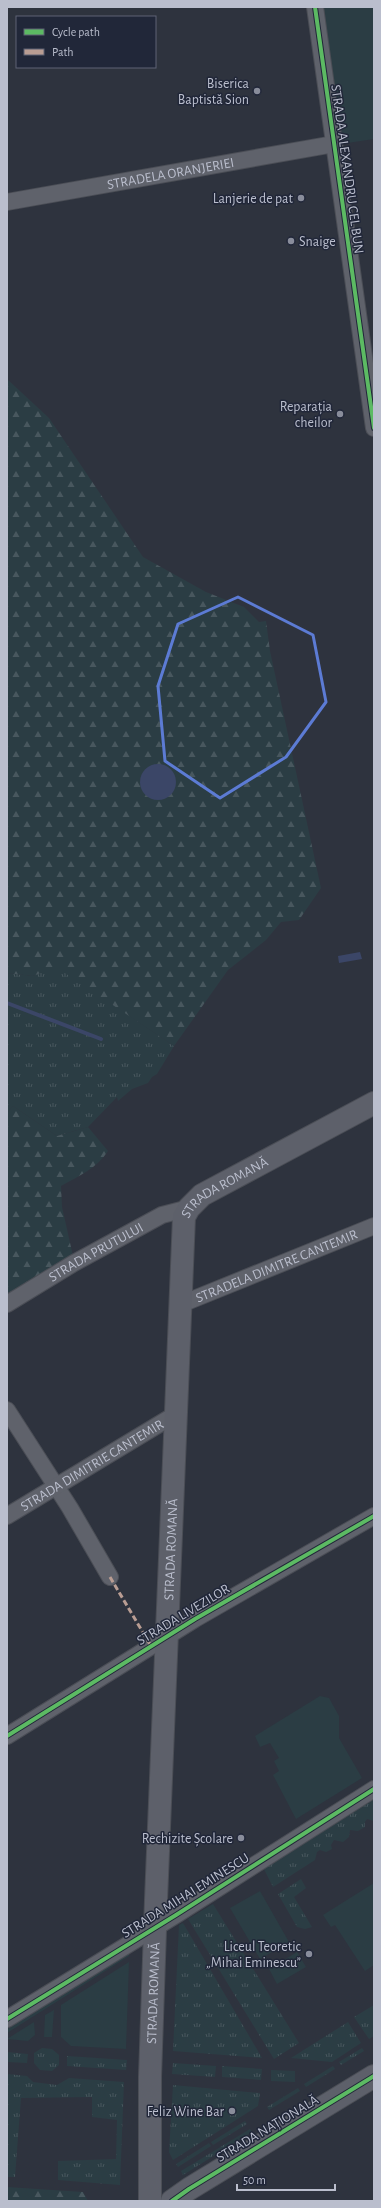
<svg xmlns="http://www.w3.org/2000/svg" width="381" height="2208" font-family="'Alegreya Sans',sans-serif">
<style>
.grass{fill:url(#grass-tufts)}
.forest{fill:url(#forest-firs)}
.garden{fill:#2b3d44}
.water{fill:#3b4667}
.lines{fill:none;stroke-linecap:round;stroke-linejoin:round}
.stream{stroke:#3b4667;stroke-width:4}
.street-casing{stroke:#4b4e56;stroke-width:18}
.secondary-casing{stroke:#4b4e56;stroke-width:24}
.street{stroke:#5f626b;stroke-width:16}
.secondary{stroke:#5d606a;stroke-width:22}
.quiet{stroke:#b99d93;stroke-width:3;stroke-dasharray:6 3;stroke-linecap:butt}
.cycleway-casing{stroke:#212739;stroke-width:6}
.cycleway{stroke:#5cba63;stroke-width:4}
.marked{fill:none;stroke:#5c7bd4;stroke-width:3;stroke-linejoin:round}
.poi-dot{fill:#898d9b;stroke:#212739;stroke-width:1.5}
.labels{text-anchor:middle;stroke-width:3;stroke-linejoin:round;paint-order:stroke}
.poi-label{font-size:14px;fill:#babecd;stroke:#212739;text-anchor:end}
.street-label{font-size:14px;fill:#babecd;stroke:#212739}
</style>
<defs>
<pattern id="grass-tufts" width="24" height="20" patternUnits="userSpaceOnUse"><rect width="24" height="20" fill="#2b3d44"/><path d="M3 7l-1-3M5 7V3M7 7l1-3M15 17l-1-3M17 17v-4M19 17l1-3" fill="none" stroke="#48575e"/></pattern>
<pattern id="forest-firs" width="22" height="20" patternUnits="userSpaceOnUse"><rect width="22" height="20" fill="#2b3d44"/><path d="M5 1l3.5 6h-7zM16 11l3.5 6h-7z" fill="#48575e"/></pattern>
</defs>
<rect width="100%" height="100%" fill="#2e333e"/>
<g class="grass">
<path d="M56 966 174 1046 157 1074 152 1077 148 1083 132 1089 118 1101 117 1097 88 1127 57 1136 13 1106 7 1113V973L33 976Z"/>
<path d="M371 1798 374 1803V1821L367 1819 365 1822V1827L358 1831 350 1830 349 1837 343 1842 334 1840 331 1845 332 1849 326 1852 320 1850 317 1852 315 1860 273 1887 263 1867Z"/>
<path d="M301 1879 306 1888 294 1897 312 1927 305 1929 297 1927 278 1894Z"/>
<path d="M213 1904 299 2043 274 2059 188 1919Z"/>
<path d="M183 1923 262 2058 173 2051 179 1925Z"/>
<path d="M374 2005V2036L369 2039 354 2017Z"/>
<path d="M348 2022 361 2043 332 2062 291 2058Z"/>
<path d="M42 2048 52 2049 59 2055V2065L52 2071 40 2070 34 2063V2053Z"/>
<path d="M362 2048 364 2051 341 2065 339 2062Z"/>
<path d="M7 2052 28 2054 27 2063 7 2062Z"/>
<path d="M67 2056 127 2060 126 2070 67 2066Z"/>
<path d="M173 2063 216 2066 215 2077 172 2074Z"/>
<path d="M222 2066 262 2069 261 2080 222 2077Z"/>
<path d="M333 2066 335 2069 306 2087 304 2084Z"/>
<path d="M271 2070 295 2071V2082L271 2081Z"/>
<path d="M7 2074 27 2076 33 2082 57 2085 69 2078 124 2082 120 2185 58 2180V2161L116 2159 117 2120 92 2117V2097L21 2098 15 2177H7Z"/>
<path d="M173 2085 260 2093 258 2106 173 2160 169 2152Z"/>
<path d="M298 2088 300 2091 269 2110 267 2107Z"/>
<path d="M245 2121 247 2124 213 2145 211 2142Z"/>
<path d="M250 2129 252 2132 183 2175 181 2171Z"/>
<path d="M209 2143 211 2146 178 2167 176 2164Z"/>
</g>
<g class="forest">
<path d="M7 379 49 418 143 557 206 592 244 607 259 622 266 621 270 651 321 888 299 920 281 922 266 940 228 970 174 1046 56 967 33 976 7 973Z"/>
<path d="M13 1106 57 1136 88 1127 108 1151C97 1168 79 1176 61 1186L62 1207 73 1256 7 1295V1113Z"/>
<path d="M7 2187 83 2192 88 2201H7Z"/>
</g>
<g class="garden">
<path d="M321 7H374V139L341 144Z"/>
<path d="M320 1696 329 1698 339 1716V1738L362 1778 296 1819 273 1775 279 1771 274 1761 279 1758 270 1743 260 1747 255 1736Z"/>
<path d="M374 1883V1965L365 1971 335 1925 331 1927 323 1915Z"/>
<path d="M260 1891 289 1942 260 1959 230 1908Z"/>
<path d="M130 1951 129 1956 7 2033V2029Z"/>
<path d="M297 1952 306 1967 277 1984 269 1969Z"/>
<path d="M129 1962 126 2049 71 2046 61 2037V2005Z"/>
<path d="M54 2010 52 2037H44L45 2015Z"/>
<path d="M34 2022 35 2035 28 2041 7 2039Z"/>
</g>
<g class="water">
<circle cx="158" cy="782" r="18"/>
<path d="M360 952 362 959 339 963 338 956Z"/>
</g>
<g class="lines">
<path class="stream" d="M7 1003 101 1039"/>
<g class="street-casing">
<g id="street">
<path d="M315 7 374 428"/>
<path id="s1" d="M7 202 334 144"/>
<path id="s2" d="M7 1304 74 1263 162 1215 189 1208"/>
<path id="s3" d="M179 1305 374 1226"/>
<path d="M7 1410 70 1508 110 1577"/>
<path id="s4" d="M7 1516 176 1414"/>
<path d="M7 1736 195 1619 374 1516"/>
<path d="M7 2019 176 1915 374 1789"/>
</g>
</g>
<g class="secondary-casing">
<g id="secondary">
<path id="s5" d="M150 2201V2077L156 1900 184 1217 189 1208 202 1195 374 1103"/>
<path d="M172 2201 189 2189 374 2076"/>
</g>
</g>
<use href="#street" class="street"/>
<use href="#secondary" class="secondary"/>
<path class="quiet" d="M110 1577 151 1646"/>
<g class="cycleway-casing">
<g id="cycleway">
<path d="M315 7 374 428"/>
<path d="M7 1736 195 1619 374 1516"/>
<path d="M7 2019 176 1915 374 1789"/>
<path d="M172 2201 189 2189 374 2076"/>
</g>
</g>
<use href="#cycleway" class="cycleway"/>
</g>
<path class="marked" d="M238 597 313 635 326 702 286 757 220 798 165 761 158 686 178 624Z"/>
<g class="poi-dot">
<circle cx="257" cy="91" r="4"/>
<circle cx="301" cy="198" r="4"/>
<circle cx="291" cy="241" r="4"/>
<circle cx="340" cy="414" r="4"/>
<circle cx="241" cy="1838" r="4"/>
<circle cx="309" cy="1954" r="4"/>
<circle cx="232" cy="2111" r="4"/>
</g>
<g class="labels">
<g class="poi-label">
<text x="249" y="88">Biserica<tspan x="249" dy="16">Baptistă Sion</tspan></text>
<text x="293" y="203">Lanjerie de pat</text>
<text x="299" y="246" text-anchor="start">Snaige</text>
<text x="332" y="411">Reparația<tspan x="332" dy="16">cheilor</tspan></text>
<text x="233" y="1843">Rechizite Școlare</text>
<text x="301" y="1951">Liceul Teoretic<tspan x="301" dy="16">„Mihai Eminescu”</tspan></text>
<text x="224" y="2116">Feliz Wine Bar</text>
</g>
<g class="street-label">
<text transform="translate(348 169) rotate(82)" y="5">STRADA ALEXANDRU CEL BUN</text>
<text dy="5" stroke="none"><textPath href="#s1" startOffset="166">STRADELA ORANJERIEI</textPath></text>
<text dy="5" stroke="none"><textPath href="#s5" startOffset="1036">STRADA ROMANĂ</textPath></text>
<text dy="5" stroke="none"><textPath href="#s2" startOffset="103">STRADA PRUTULUI</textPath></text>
<text dy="5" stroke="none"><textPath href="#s3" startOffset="105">STRADELA DIMITRE CANTEMIR</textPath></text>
<text dy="5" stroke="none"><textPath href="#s4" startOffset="99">STRADA DIMITRIE CANTEMIR</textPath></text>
<text dy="5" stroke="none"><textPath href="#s5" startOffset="652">STRADA ROMANĂ</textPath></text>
<text transform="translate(183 1614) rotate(-31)" y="5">STRADA LIVEZILOR</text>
<text transform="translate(185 1895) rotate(-32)" y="5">STRADA MIHAI EMINESCU</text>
<text dy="5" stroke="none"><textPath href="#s5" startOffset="208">STRADA ROMANĂ</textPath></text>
<text transform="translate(267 2128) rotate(-31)" y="5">STRADA NAȚIONALĂ</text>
</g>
</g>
<rect width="381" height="2208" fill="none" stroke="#babecd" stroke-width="16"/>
<rect x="16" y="16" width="140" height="52" fill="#212739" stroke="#5e6374"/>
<rect x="24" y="29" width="20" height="6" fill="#5cba63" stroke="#5e6374"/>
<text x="52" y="36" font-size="12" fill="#babecd">Cycle path</text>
<rect x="24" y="49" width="20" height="6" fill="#b99d93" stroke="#5e6374"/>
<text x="52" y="56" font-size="12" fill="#babecd">Path</text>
<path d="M237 2184v6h98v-6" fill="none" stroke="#babecd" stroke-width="2"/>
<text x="243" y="2184" font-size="12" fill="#babecd" stroke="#212739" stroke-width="3" paint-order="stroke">50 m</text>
</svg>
